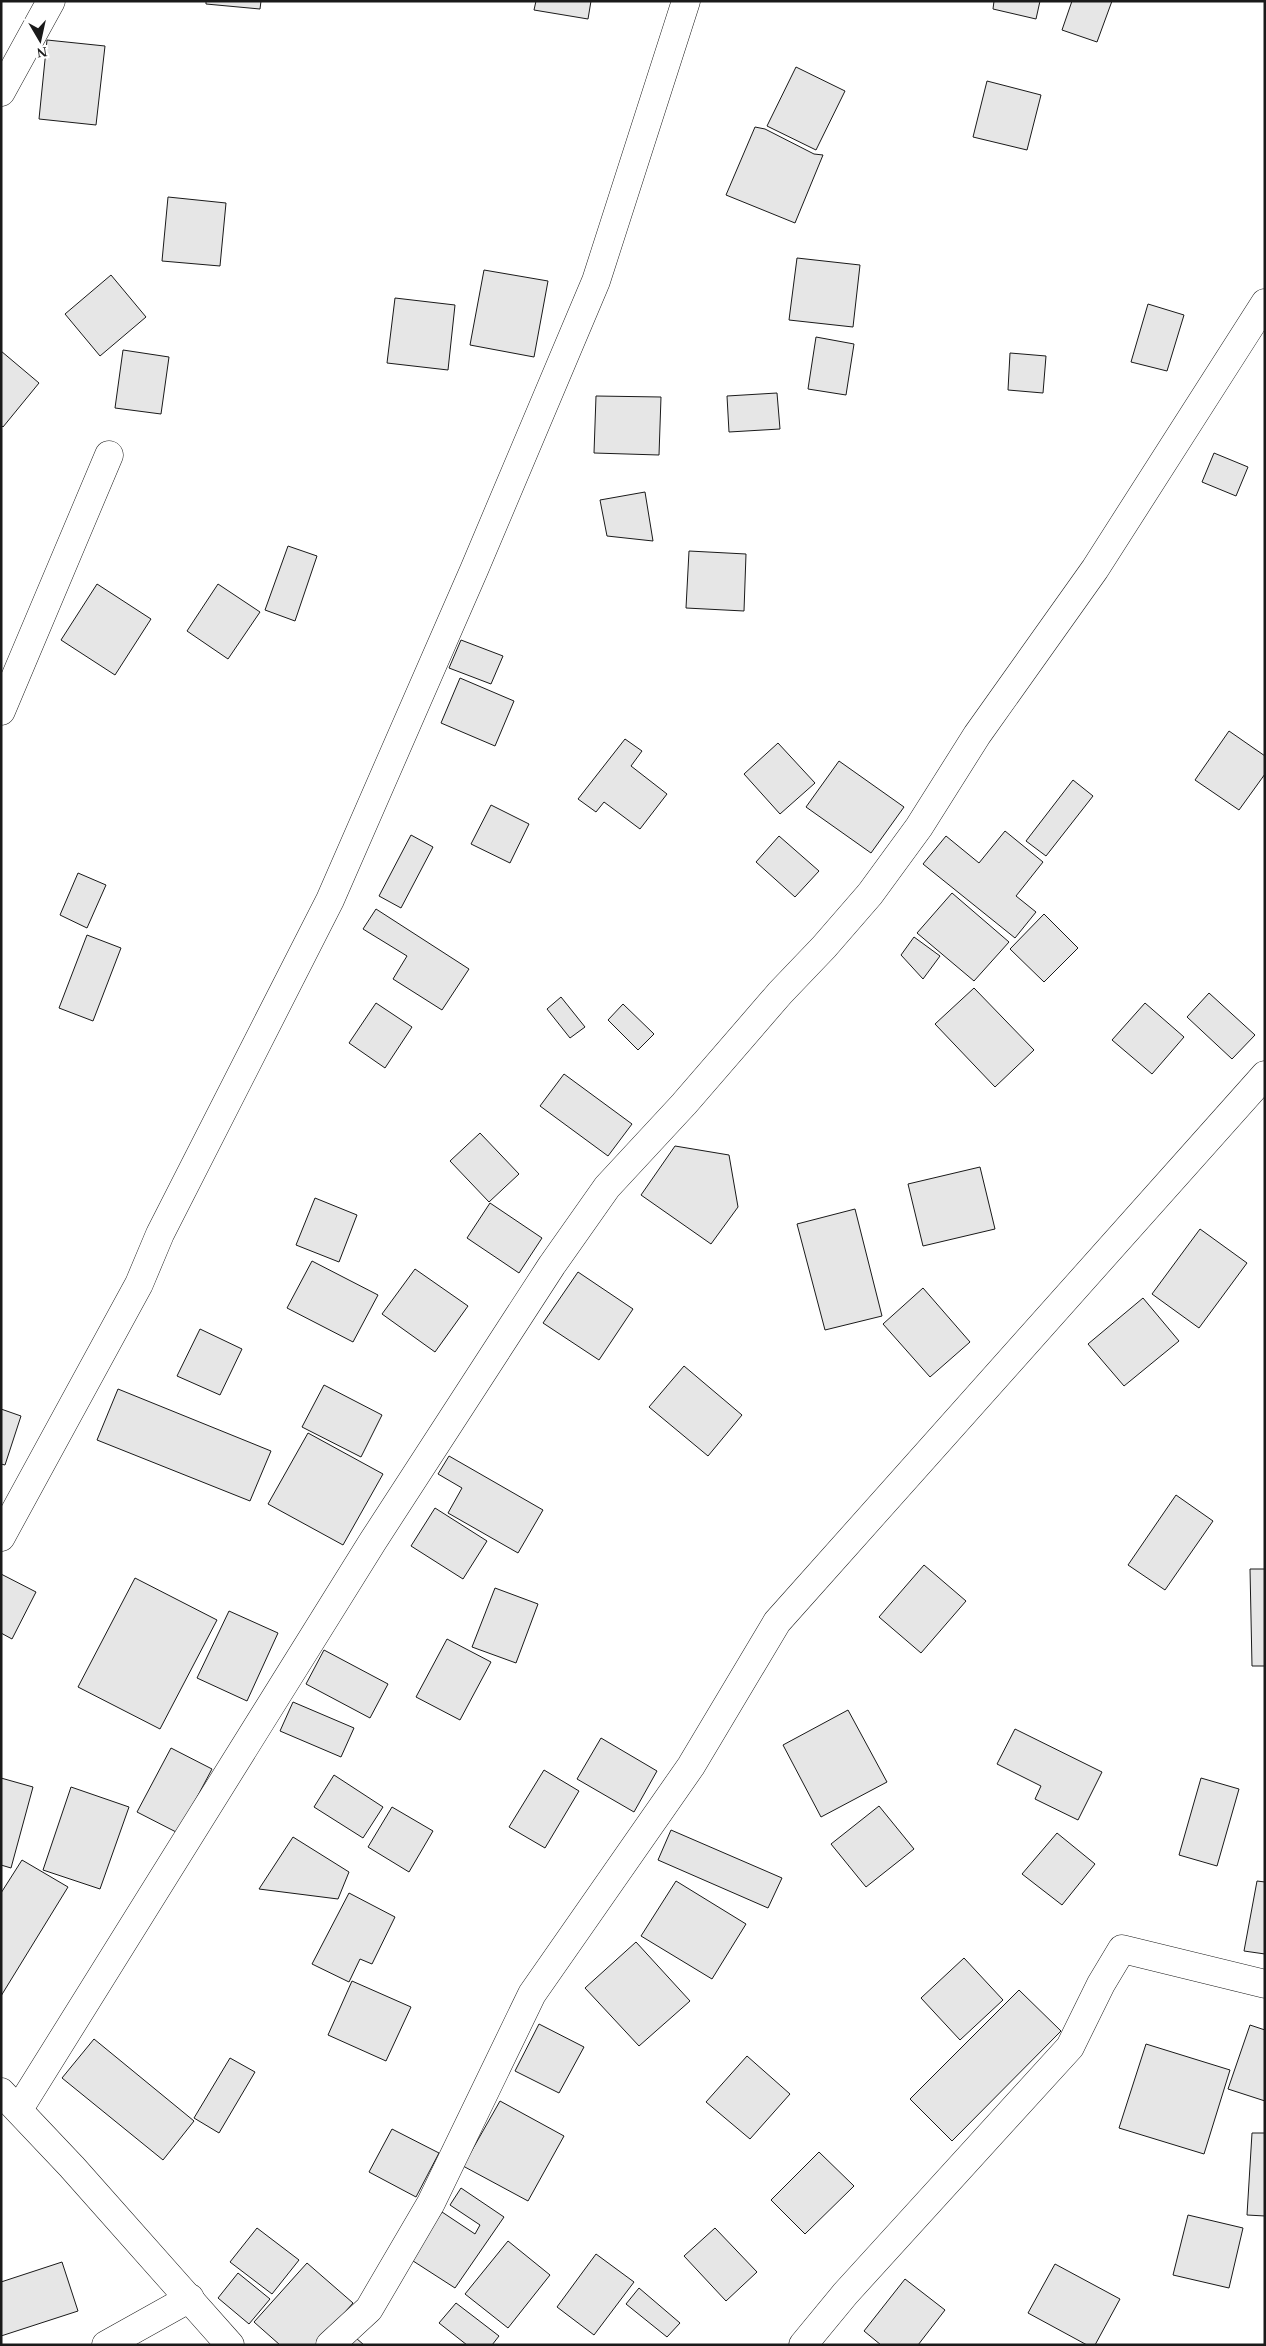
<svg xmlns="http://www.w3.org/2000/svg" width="1266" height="2346" font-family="'Times New Roman',serif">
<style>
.building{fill:#e6e6e6;stroke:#1a1a1a}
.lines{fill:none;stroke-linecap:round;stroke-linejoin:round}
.street-casing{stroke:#1a1a1a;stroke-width:29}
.secondary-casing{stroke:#1a1a1a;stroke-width:29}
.street{stroke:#fff;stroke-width:28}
.secondary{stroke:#fff;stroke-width:28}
</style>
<rect width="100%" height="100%" fill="#fff"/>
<g class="building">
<path d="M206 1H261L260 9 206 4Z"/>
<path d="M536 1H591L588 19 534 10Z"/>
<path d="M994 1H1040L1036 19 993 9Z"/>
<path d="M1072 1H1112L1097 42 1062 30Z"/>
<path d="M47 40 105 46 96 125 39 119Z"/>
<path d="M796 67 845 91 816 150 767 126Z"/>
<path d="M987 81 1041 95 1027 150 973 137Z"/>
<path d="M755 127 765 129 814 154 823 155 795 223 726 195Z"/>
<path d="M168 197 226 203 220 266 162 261Z"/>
<path d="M797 258 860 265 853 327 789 320Z"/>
<path d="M484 270 548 281 534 357 470 345Z"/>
<path d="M111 275 146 317 100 356 65 314Z"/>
<path d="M395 298 455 305 448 370 387 363Z"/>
<path d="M1148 304 1184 315 1167 371 1131 362Z"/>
<path d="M816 337 854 344 846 395 808 389Z"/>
<path d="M123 350 169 357 161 414 115 408Z"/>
<path d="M1 351 39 383 3 427 1 425Z"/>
<path d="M1010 353 1046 356 1043 393 1008 390Z"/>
<path d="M777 393 780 429 729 432 727 396Z"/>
<path d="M596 396 661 397 659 455 594 453Z"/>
<path d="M1214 453 1248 467 1236 496 1202 482Z"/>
<path d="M645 492 653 541 607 536 600 500Z"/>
<path d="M288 546 317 556 295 621 265 610Z"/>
<path d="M689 551 746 554 744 611 686 608Z"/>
<path d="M97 584 151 619 115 675 61 640Z"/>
<path d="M218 584 260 612 228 659 187 631Z"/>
<path d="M461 640 503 656 491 684 449 668Z"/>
<path d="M460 678 514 701 495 746 441 723Z"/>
<path d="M1229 731 1265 756V774L1239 810 1195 780Z"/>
<path d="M625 739 642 751 631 766 667 794 640 829 604 802 596 812 578 799Z"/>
<path d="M778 743 815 783 780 814 744 774Z"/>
<path d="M839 761 904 807 871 853 806 807Z"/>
<path d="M1073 780 1093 796 1046 856 1026 841Z"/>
<path d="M491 805 529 824 510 863 471 844Z"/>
<path d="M1005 831 1043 862 1016 896 1036 912 1015 938 923 864 946 836 979 863Z"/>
<path d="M411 835 433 847 401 908 379 896Z"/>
<path d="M779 836 819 871 795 897 756 862Z"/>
<path d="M78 873 106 885 87 928 60 915Z"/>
<path d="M952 893 1009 942 974 981 917 933Z"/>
<path d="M376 909 469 969 442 1010 393 979 407 956 363 929Z"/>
<path d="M1044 914 1078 948 1044 982 1010 949Z"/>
<path d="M87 935 121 948 93 1021 59 1008Z"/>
<path d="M914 937 940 956 923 979 901 955Z"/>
<path d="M974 988 1034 1050 995 1087 935 1024Z"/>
<path d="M1209 993 1255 1035 1232 1059 1187 1017Z"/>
<path d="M561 997 585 1027 570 1038 547 1009Z"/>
<path d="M376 1003 412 1027 385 1068 349 1043Z"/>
<path d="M1145 1003 1184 1037 1152 1074 1112 1040Z"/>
<path d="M623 1004 654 1034 638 1050 608 1020Z"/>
<path d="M564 1074 632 1124 608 1156 540 1106Z"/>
<path d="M480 1133 519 1174 489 1202 450 1161Z"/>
<path d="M675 1146 729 1155 738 1207 711 1244 641 1195Z"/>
<path d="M980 1167 995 1229 923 1246 908 1184Z"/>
<path d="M315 1198 357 1215 339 1262 296 1245Z"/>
<path d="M490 1203 542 1238 519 1273 467 1238Z"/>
<path d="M855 1209 882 1316 825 1330 797 1224Z"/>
<path d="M1200 1229 1247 1263 1199 1328 1152 1294Z"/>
<path d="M312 1261 378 1295 353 1342 287 1308Z"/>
<path d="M415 1269 468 1306 435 1352 382 1314Z"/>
<path d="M578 1272 633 1309 599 1360 543 1323Z"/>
<path d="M923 1288 970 1342 930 1377 883 1324Z"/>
<path d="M1143 1298 1179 1341 1124 1386 1088 1344Z"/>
<path d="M200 1329 242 1349 220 1395 177 1376Z"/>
<path d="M684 1366 742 1415 708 1456 649 1407Z"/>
<path d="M324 1385 382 1415 361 1457 302 1427Z"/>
<path d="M118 1389 271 1451 250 1501 97 1440Z"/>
<path d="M1 1409 21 1416 5 1465 1 1464Z"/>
<path d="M308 1433 383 1474 343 1545 268 1504Z"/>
<path d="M449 1456 543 1510 518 1553 448 1513 462 1488 438 1474Z"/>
<path d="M1176 1495 1213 1521 1165 1590 1128 1565Z"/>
<path d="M435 1508 487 1541 463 1579 411 1546Z"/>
<path d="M924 1565 966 1601 921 1653 879 1617Z"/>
<path d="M1250 1569H1265V1666H1252Z"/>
<path d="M1 1574 36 1592 12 1639 1 1633Z"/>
<path d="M135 1578 217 1620 160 1729 78 1687Z"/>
<path d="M495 1588 538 1604 516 1663 472 1647Z"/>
<path d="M229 1611 278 1633 247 1701 197 1678Z"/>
<path d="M447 1639 491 1662 460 1720 416 1697Z"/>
<path d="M324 1650 388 1684 370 1718 306 1684Z"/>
<path d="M293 1702 354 1728 341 1757 280 1731Z"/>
<path d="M848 1710 887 1782 821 1817 783 1745Z"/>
<path d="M1015 1729 1102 1772 1078 1820 1035 1799 1041 1786 997 1764Z"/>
<path d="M601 1738 657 1771 634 1812 577 1779Z"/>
<path d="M171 1748 212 1769 178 1833 137 1812Z"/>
<path d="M544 1770 579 1791 545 1848 509 1827Z"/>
<path d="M334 1775 383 1807 363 1838 314 1807Z"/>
<path d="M1 1778 33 1787 11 1868 1 1865Z"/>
<path d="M1201 1778 1239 1789 1217 1866 1179 1855Z"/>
<path d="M71 1787 129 1807 100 1889 43 1870Z"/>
<path d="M879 1806 914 1849 866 1887 831 1844Z"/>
<path d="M392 1807 433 1831 409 1872 368 1847Z"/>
<path d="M671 1830 782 1878 768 1908 658 1860Z"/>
<path d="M1057 1833 1095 1864 1062 1905 1022 1874Z"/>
<path d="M293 1837 349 1872 338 1899 259 1889Z"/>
<path d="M22 1860 68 1887 1 1996V1893Z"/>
<path d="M676 1881 746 1924 712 1979 641 1936Z"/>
<path d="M1257 1881 1265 1882V1954L1244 1951Z"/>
<path d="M349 1893 395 1917 372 1964 360 1959 349 1982 312 1964Z"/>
<path d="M636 1942 690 2001 639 2046 585 1988Z"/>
<path d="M964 1958 1003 2000 960 2040 921 1998Z"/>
<path d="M352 1981 411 2007 386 2061 328 2035Z"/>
<path d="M1019 1990 1061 2031 952 2141 910 2099Z"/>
<path d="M539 2024 584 2047 559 2093 515 2071Z"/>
<path d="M1250 2025 1265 2030V2101L1228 2089Z"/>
<path d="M94 2039 194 2121 163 2160 62 2078Z"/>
<path d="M1146 2044 1230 2070 1204 2154 1119 2128Z"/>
<path d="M747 2056 790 2094 750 2139 706 2102Z"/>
<path d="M230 2058 255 2072 219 2133 194 2118Z"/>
<path d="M500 2101 564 2136 528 2201 463 2166Z"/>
<path d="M392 2129 439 2153 416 2197 369 2172Z"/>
<path d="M1252 2133H1265V2216L1247 2215Z"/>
<path d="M819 2152 854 2186 805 2234 771 2200Z"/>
<path d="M461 2188 504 2217 455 2288 410 2259 442 2212 475 2234 480 2225 450 2205Z"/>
<path d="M1188 2215 1243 2228 1229 2288 1173 2275Z"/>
<path d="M257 2228 299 2260 272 2294 230 2262Z"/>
<path d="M715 2228 757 2272 726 2301 684 2256Z"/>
<path d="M508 2241 550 2275 508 2328 465 2294Z"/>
<path d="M596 2254 634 2282 594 2335 557 2307Z"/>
<path d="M62 2262 78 2311 1 2336V2282Z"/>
<path d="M307 2263 353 2303 316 2345H280L254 2322Z"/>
<path d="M1055 2264 1120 2299 1095 2345H1087L1028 2313Z"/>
<path d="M238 2273 270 2299 249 2324 218 2298Z"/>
<path d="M905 2279 945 2310 918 2345H881L864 2331Z"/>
<path d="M639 2288 680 2323 667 2337 626 2304Z"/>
<path d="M456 2303 499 2336 492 2345H467L439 2323Z"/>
<path d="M356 2338 364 2345H351Z"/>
</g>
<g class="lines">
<g class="street-casing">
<g id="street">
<path d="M1 92 51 1"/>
<path d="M1 711 109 455"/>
<path d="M1 1537 139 1284 160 1234 330 900 474 570 596 281 686 1"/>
<path d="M19 2109 373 1541 552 1265 607 1187 684 1104 780 993 824 947 870 894 919 827 977 735 1095 569 1265 303"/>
<path d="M106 2345 190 2298"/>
<path d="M330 2345 369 2309 431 2203 532 1994 691 1766 777 1622 1265 1075"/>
<path d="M803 2345 845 2294 1070 2047 1101 1984 1122 1949 1265 1984"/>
</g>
</g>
<g class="secondary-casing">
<path id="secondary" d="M1 2092 72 2167 230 2345"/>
</g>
<use href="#street" class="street"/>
<use href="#secondary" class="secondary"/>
</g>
<rect width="1266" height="2346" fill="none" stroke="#1a1a1a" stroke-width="5"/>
<g transform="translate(40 40) rotate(171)" stroke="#ffffff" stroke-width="4" paint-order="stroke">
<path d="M0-4L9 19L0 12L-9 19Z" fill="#1a1a1a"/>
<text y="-8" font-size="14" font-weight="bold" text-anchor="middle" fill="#1a1a1a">N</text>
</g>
</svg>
